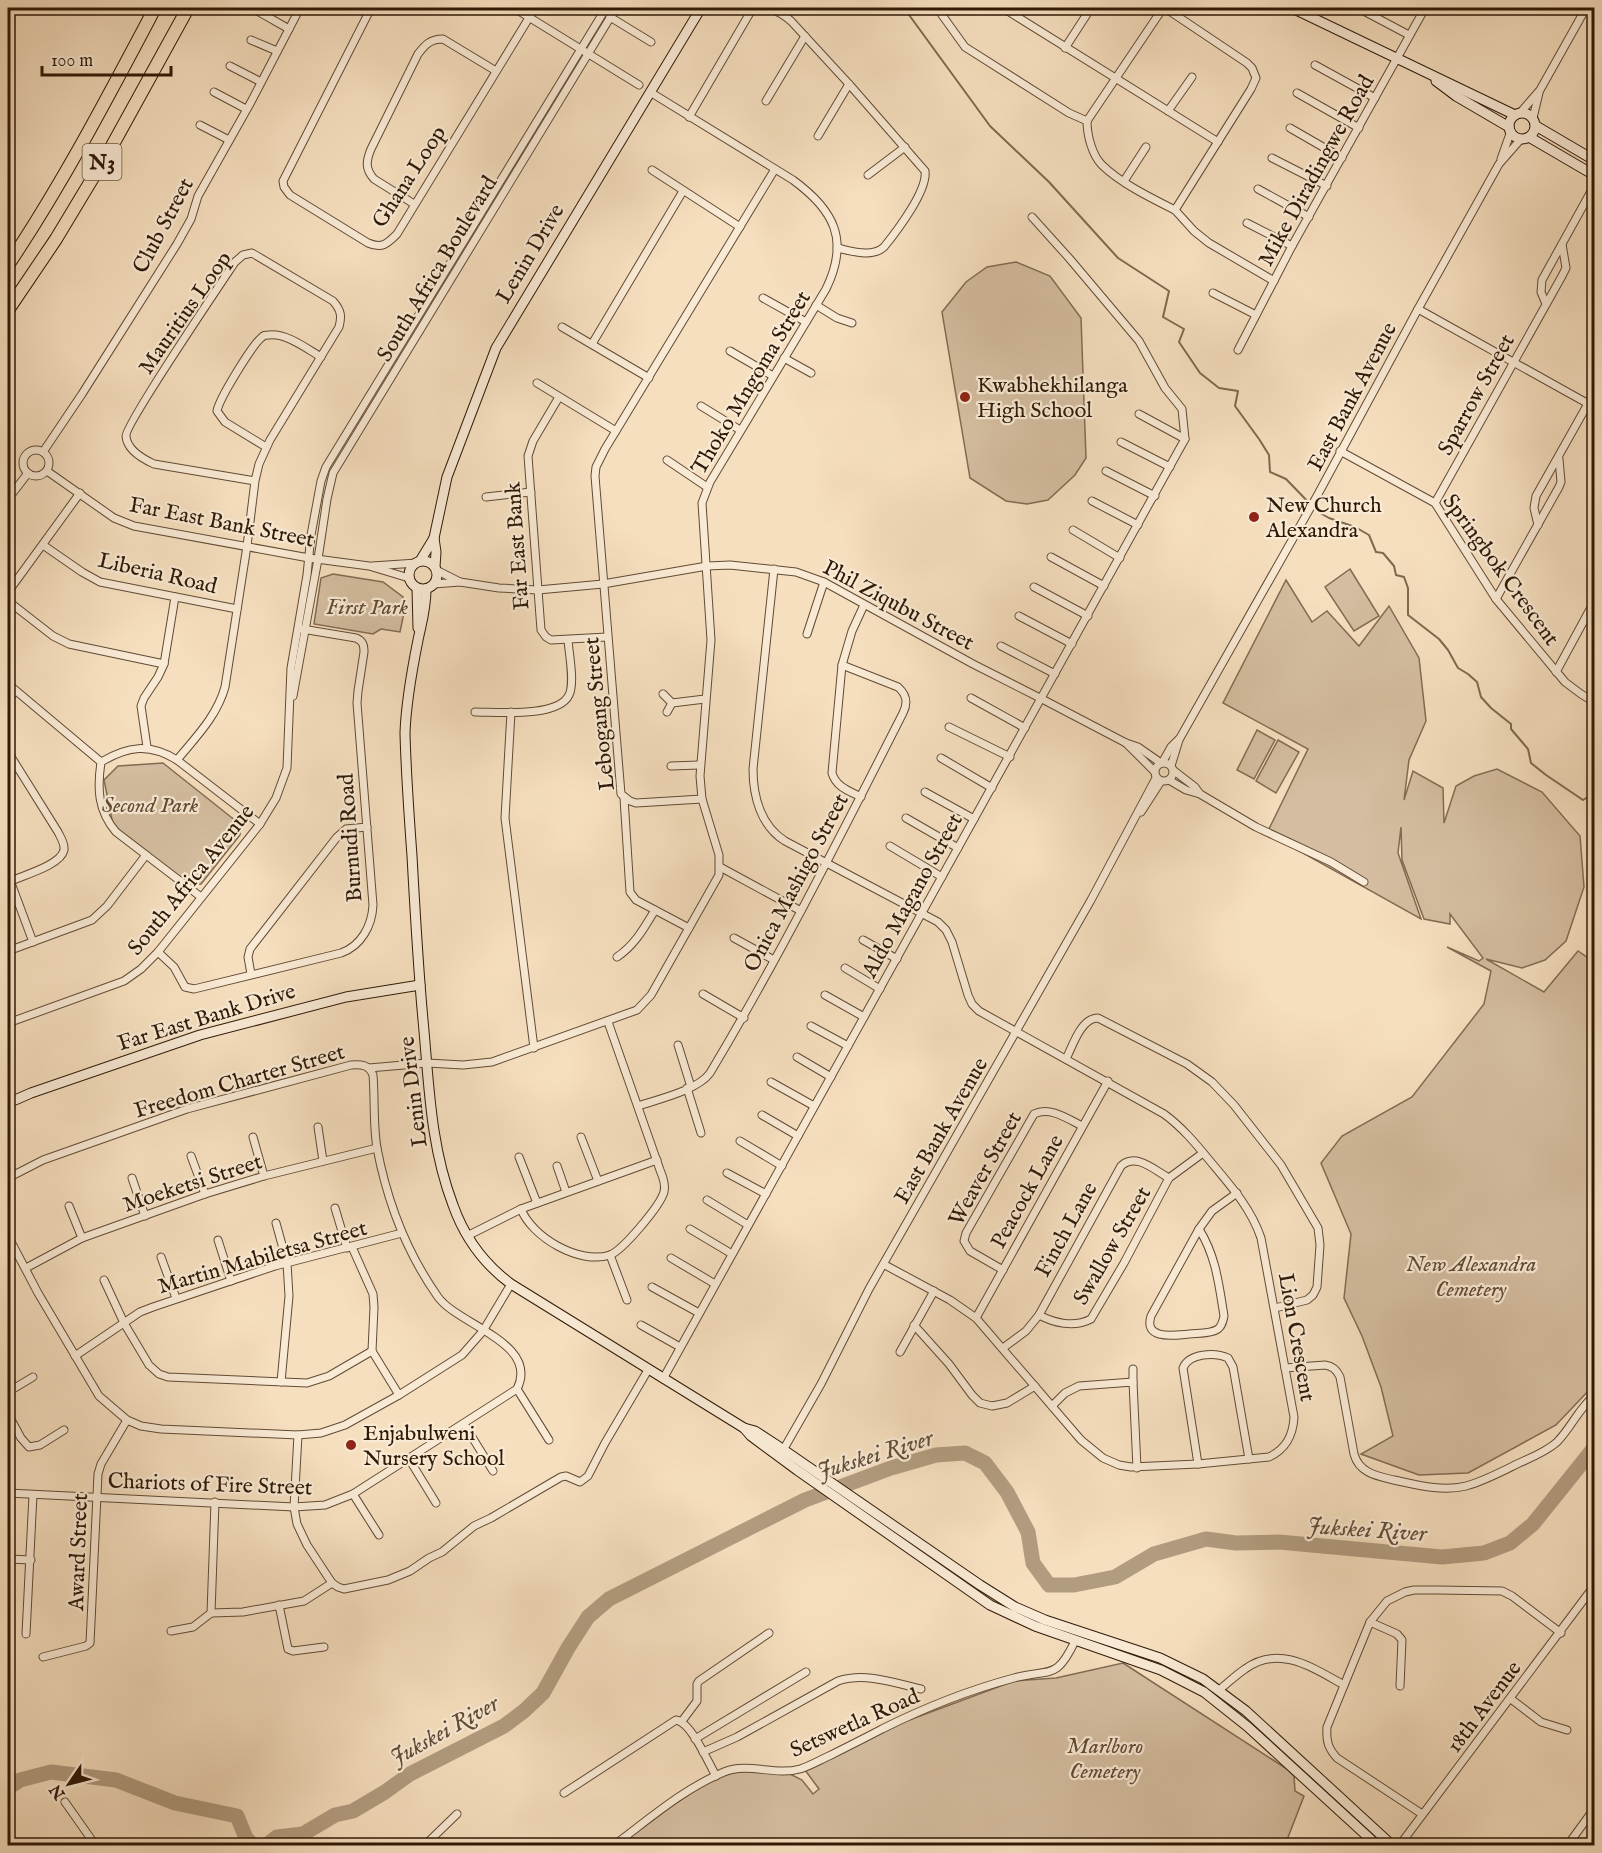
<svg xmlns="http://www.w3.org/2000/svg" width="1602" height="1853" font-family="'IM FELL English',serif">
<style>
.green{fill:#d4bda0;stroke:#826b53;stroke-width:1.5}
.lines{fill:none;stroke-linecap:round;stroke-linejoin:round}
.stream{stroke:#7e684f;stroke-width:2}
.river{stroke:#b29c80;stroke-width:15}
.street-casing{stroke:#614a34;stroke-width:9}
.secondary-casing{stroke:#2f1906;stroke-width:11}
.highway-casing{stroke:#2f1906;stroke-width:14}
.street{stroke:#f9ead5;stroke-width:7}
.secondary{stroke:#f9ead5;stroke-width:9}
.highway{stroke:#f6dfbf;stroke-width:12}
.poi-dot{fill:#8f2418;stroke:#f9ead5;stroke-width:2}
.labels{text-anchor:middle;stroke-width:4.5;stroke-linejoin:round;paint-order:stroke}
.shield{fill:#f9ead5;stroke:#6c5844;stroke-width:1.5}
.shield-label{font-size:21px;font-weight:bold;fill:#2f1906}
.street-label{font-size:22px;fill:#2f1906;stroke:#f9ead5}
.poi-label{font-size:22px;fill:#2f1906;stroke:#f9ead5;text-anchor:start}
.park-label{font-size:22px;font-style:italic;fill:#614a34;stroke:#f9ead5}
.water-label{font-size:24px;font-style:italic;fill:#634d37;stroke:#f9ead5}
</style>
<rect width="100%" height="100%" fill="#f6dfbf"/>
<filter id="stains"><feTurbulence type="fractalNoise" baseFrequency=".00333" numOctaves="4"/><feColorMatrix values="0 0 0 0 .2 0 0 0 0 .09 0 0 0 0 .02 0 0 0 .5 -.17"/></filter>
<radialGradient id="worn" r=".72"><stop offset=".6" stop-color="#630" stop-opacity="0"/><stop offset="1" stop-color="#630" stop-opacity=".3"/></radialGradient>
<g class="green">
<path d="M1016 262 1050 276 1081 318 1086 458 1075 475 1048 500 1027 504 1006 501 970 478 942 312 966 282 987 267Z"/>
<path d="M1350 569 1379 616 1354 631 1325 587Z"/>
<path d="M333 574 383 582 403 597 404 613 400 632 381 629 373 634 314 624 321 578Z"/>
<path d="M1286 580 1312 622 1327 611 1359 646 1389 606 1419 658 1426 721 1409 760 1404 800 1413 771 1443 788 1444 823 1456 786 1474 776 1497 769 1542 792 1580 836 1584 887 1566 941 1545 960 1522 968 1486 959 1544 992 1578 951 1594 962V1385L1556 1425 1468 1473 1419 1475 1361 1454 1393 1436 1381 1387 1362 1336 1344 1298 1351 1234 1321 1163 1342 1136 1412 1097 1484 1004 1491 971 1447 947 1479 961 1483 958 1450 914V924L1424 919 1402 860 1401 827 1398 853 1421 919 1267 833 1308 749 1223 703Z"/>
<path d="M1257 730 1275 740 1254 779 1237 770Z"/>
<path d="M1278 740 1299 752 1276 793 1256 781Z"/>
<path d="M163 763 241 825 240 835 201 884 190 885 113 825 104 780 118 766Z"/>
<path d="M1123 1663 1287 1769 1294 1776 1295 1791 1304 1796 1285 1845 616 1846 703 1783 737 1769 790 1774 802 1780 813 1794 819 1789 805 1770 893 1726 1014 1681 1056 1678Z"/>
</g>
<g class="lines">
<path class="stream" d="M904 8 990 126 1049 182 1118 258 1169 291 1163 317 1184 329 1179 342 1200 373 1219 388 1238 391 1235 406 1259 439 1269 455 1270 472 1286 479 1314 508 1320 513 1329 518 1355 527 1369 535 1376 552 1383 553 1394 566 1396 575 1404 577 1408 588V615L1439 639 1448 650 1458 668 1468 674 1477 682 1481 697 1491 708 1511 724V729L1528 749 1531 763 1546 775 1583 800 1594 793"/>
<g class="river">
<path d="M8 1788 20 1780 51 1772 116 1780 175 1803 237 1816 246 1838 254 1846"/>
<path d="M259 1846 268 1844 277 1837 303 1834 335 1815 353 1811 385 1792 410 1774 504 1726 524 1711 543 1693 568 1648 588 1617 609 1599 805 1500 891 1468 936 1455 965 1453 985 1463 1007 1492 1028 1532 1033 1563 1049 1585H1074L1115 1577 1154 1554 1206 1539 1236 1543 1279 1542 1442 1557 1484 1553 1510 1543 1533 1524 1594 1448"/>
</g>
<g class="street-casing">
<g id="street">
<path d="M252 8 289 29"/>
<path d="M371 8 283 181 284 187 290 195 368 243C382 249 387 244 397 234L535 8"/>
<path d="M514 8 639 85"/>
<path d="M937 8 965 47 1069 113 1087 121C1087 135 1092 155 1102 165 1120 183 1153 199 1175 210L1251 89 1256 78 1252 68 1247 63 1165 8"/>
<path d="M1003 8 1218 142"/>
<path d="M1358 8 1409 35"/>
<path d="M610 17 651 42"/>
<path d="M251 40 277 51"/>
<path d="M1065 48 1087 14"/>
<path d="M1315 65 1375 98"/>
<path d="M230 66 261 82"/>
<path d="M214 92 246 109"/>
<path d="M1297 93 1359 128"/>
<path d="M766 101 805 36"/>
<path d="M1168 111 1192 77"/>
<path d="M1520 113 1540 90 1586 8"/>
<path d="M689 117 751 11C767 5 778 10 791 21L849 84 925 171C928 190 897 231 884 247 872 258 852 251 837 248"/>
<path d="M1533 118 1539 93"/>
<path d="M1087 121 1163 8"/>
<path d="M200 125 229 140"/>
<path d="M1290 128 1342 158"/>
<path d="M818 136 849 84"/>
<path d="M1272 158 1327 186"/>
<path d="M1501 159 1511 131"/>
<path d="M652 170 740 227"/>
<path d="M868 175 905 147"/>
<path d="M1124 181 1146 147"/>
<path d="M1258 189 1309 217"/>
<path d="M414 204 374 179C365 169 366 161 371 149L418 54C425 45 430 39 443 39L496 71"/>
<path d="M1175 210 1194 231 1209 243 1274 281"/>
<path d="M1247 223 1292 246"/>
<path d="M1213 293 1256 315"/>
<path d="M763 298 806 322"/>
<path d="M1546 304 1541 292 1542 280 1594 186"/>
<path d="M816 305 837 318 852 323"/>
<path d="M1418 309 1594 407"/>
<path d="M562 327 649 378"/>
<path d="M592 344 683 191"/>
<path d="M1238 350 1292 246 1425 8"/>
<path d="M730 351 773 376"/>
<path d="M784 358 811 373"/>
<path d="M537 383 616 431"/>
<path d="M559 397 533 441 528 456 541 630 546 637 551 640 607 637"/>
<path d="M701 406 740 430"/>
<path d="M1139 414 1185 439"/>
<path d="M1121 442 1170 467"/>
<path d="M266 447 225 422 217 411C219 399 251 347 261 338 264 335 265 335 269 335 287 333 307 349 321 357"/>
<circle cx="36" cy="463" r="13"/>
<path d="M1340 451 1435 503 1496 599 1565 682 1581 694 1594 702"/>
<path d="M43 452 82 394 177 244 191 219 198 196 251 102 300 8"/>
<path d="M667 460 707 487"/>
<path d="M47 471 114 518 134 526 309 558 369 566 409 578"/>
<path d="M1106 471 1155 496"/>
<path d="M486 497 531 492"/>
<path d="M8 499 28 473"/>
<path d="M1092 501 1138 525"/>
<path d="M1435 503 1562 276 1566 268 1562 244"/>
<path d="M1538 525 1534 508 1536 496 1594 393"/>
<path d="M1073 530 1120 558"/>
<path d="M43 545 82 572 100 582 237 609"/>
<path d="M1051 557 1104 586"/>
<path d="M372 566 417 563"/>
<path d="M774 569 753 769C753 797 761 826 785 841L938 922 946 930 952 942 968 995 972 1004 979 1011 1164 1114C1182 1127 1196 1144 1210 1161 1230 1185 1251 1208 1261 1238L1294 1417C1293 1436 1286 1449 1269 1457L1198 1464 1131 1467 1119 1465 1103 1458 1081 1440 976 1318 950 1300 885 1265"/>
<path d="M436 570 460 582 499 588 538 590 603 584 707 566 730 565 796 572 824 582 973 664 1042 699 1126 743 1138 747 1161 763"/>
<path d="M434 584 460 582"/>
<path d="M1034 587 1088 616"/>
<path d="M8 592 80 493"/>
<path d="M1496 599 1559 487 1561 482 1559 459"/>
<path d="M8 601 53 636 69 644 164 664"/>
<path d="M1019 616 1072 644"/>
<path d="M807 634 824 582"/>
<path d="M1001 646 1055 674"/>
<path d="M1556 672 1594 602"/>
<path d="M8 684 101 762"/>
<path d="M663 694 672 703"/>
<path d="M293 696 318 559 327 499 333 473 616 8"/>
<path d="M971 698 1025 728"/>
<path d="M8 699 15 691"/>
<path d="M672 703 705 699"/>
<path d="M475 712C497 712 558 718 569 695 575 683 569 654 568 640"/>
<path d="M511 712 505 818 534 1048"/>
<path d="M667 712 672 703"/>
<path d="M949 727 1010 757"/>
<path d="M1126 743 1154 771"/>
<path d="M147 747 141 706 144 698 158 677 164 664 175 597"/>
<path d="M8 752 58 832C61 838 65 844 64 850 61 865 24 875 11 881"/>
<path d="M941 758 992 788"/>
<path d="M177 760C196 737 217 716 225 687L247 546 255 481 259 464 270 440 339 327C342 316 341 310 333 301L252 253 243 255 235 262C221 283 125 425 126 436 127 450 143 459 154 464L255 481"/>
<path d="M101 762C128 746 149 743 177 760L260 824"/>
<path d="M101 762C97 789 98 811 116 832L201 897"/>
<circle cx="1164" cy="772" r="9"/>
<path d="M1162 763 1171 747 1180 738 1317 496 1418 309 1499 164 1521 139"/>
<path d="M671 766 699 765"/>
<path d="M1171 766 1179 740"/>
<path d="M1173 770 1195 787 1200 794 1256 827 1331 862 1364 882"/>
<path d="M1169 780 1186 790 1200 794"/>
<path d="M925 792 974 819"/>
<path d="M861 797C849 791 836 787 832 773L842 665 852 631 864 605"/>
<path d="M624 798 630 892 636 900 689 928"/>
<path d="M702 799 636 803 630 801 621 794 595 476 596 467 605 449 775 169"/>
<path d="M1141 812 1161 781"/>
<path d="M906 818 958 848"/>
<path d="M890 846 942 877"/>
<path d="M720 867 801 911"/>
<path d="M8 875 33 942"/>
<path d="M734 938 774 960"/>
<path d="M863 940 897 959"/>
<path d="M8 951 92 920 107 906 146 855"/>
<path d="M158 952 174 967 185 987 194 989 341 953C361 946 372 926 373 905L357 703 358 691 364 652C364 645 363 641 356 638L302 629"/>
<path d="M617 957C635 945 644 928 655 910"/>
<path d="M845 968 880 989"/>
<path d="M251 974 248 957 250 949 337 837 346 829 367 827"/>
<path d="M703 994 744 1018"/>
<path d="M825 995 864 1017"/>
<path d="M8 1023 124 981 141 969 158 952 260 824 276 798 287 768 291 668 307 575 311 535 321 481 326 467 606 8"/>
<path d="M811 1026 848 1046"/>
<path d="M678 1045 691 1087"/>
<path d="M797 1057 831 1077"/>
<path d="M1066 1059C1073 1045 1081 1018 1098 1018L1187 1064 1212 1082 1234 1105 1281 1165 1318 1228 1320 1245 1317 1287 1313 1295 1307 1300 1275 1308"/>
<path d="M369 1068 427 1063 463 1065 492 1062 637 1010 651 995 719 875V855L702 799 700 776 711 640 702 503 710 482 826 289C850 240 834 210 793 180L650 92"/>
<path d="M771 1082 814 1106"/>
<path d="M687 1088 701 1133"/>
<path d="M638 1106C659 1099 698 1090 710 1073 780 956 841 835 903 713 908 703 907 695 898 687L842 665"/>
<path d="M762 1115 798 1136"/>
<path d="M318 1127 323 1161"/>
<path d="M253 1137 264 1176"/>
<path d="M581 1137 598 1181"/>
<path d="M740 1141 782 1166"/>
<path d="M191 1156 205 1194"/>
<path d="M519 1157 537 1203"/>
<path d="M557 1166 566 1192"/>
<path d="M727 1173 766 1194"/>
<path d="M8 1178 43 1160 187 1109 351 1065C362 1064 369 1065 373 1075 375 1099 373 1125 377 1148 387 1201 407 1253 438 1297 458 1325 540 1343 517 1389L353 1494 325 1505 294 1507 8 1493"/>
<path d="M132 1178 145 1216"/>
<path d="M707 1200 748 1225"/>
<path d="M69 1206 82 1238"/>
<path d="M335 1208 347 1248"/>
<path d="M521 1209C532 1237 579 1265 610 1255 623 1250 660 1206 664 1192 666 1185 663 1177 660 1170L608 1022"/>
<path d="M276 1223 287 1263 289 1296 281 1382"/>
<path d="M690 1229 732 1254"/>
<path d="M1199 1229C1216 1256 1219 1285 1224 1316 1223 1321 1222 1326 1218 1329 1211 1334 1198 1333 1189 1334 1176 1335 1143 1341 1151 1316Z"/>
<path d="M1199 1229 1212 1211 1237 1193"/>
<path d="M8 1236 38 1293 99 1396 127 1420 141 1426 161 1429 298 1435 321 1433 345 1425 399 1395 462 1355 483 1331 511 1284"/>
<path d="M467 1236 521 1209 657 1160"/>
<path d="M218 1240 231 1281"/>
<path d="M352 1247 373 1294 374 1307 372 1351 399 1395"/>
<path d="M610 1255 627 1300"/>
<path d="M161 1257 176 1298"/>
<path d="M671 1258 715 1284"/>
<path d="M26 1268 82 1238 205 1194 264 1176 377 1148"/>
<path d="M1003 1270 970 1251 964 1241 966 1233 1034 1114C1050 1106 1068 1119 1082 1126"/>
<path d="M104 1280 124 1323 149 1365 159 1374 168 1377 307 1383 329 1376 372 1351"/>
<path d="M652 1287 699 1313"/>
<path d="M1039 1315C1054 1323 1074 1328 1091 1319L1124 1263 1169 1178 1203 1153"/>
<path d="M976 1318 1108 1081"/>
<path d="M641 1325 680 1347"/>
<path d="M914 1325 949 1364 972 1395 980 1403 992 1406 1007 1403 1035 1386"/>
<path d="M1003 1348 1026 1331 1039 1315 1121 1166C1136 1152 1154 1170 1169 1178"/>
<path d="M900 1352 934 1291"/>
<path d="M75 1356 140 1312 153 1307 275 1266 402 1233"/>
<path d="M1285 1368 1325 1365C1333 1366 1337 1370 1340 1377L1354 1454C1359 1473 1377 1476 1394 1480 1417 1485 1443 1492 1466 1486 1484 1481 1501 1472 1517 1464 1530 1458 1546 1452 1557 1442 1571 1428 1579 1408 1594 1396"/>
<path d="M1133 1369V1382"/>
<path d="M663 1379 1185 439 1182 409 1165 388 1139 341 1069 258 1032 217"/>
<path d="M517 1389 549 1440"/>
<path d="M8 1392 33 1377"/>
<path d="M1052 1406 1065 1393 1079 1386 1133 1382 1137 1468"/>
<path d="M8 1414 21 1438 29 1447 40 1445 64 1430"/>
<path d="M464 1424 493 1471"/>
<path d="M298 1435 294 1507 297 1524 307 1545 332 1583 338 1587 344 1589 388 1580 410 1571 429 1558 442 1552 474 1526 491 1518 561 1477 566 1476 580 1482 588 1476 605 1443 648 1370"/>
<path d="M782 1452 821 1384 869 1289 1091 900 1156 778"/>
<path d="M409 1459 436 1503"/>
<path d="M1198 1464 1183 1368C1189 1353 1215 1352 1228 1358L1233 1367 1249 1459"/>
<path d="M353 1494 379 1535"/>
<path d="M8 1559 31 1560"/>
<path d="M279 1605 288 1649 293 1651 324 1647"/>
<path d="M211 1613 215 1502"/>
<path d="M1370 1622 1397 1634 1402 1640 1400 1686"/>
<path d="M171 1631 193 1627 211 1613 243 1612 304 1601 332 1583"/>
<path d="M26 1634 33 1495"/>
<path d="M43 1657 86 1646 90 1643 98 1474 101 1464 127 1420"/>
<path d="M1219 1690C1228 1683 1236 1675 1245 1669 1279 1644 1313 1668 1344 1685"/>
<path d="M1511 1699 1541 1722 1567 1730"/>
<path d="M682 1721 697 1701V1684L699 1681 769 1633"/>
<path d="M695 1739 806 1672"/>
<path d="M703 1752 737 1737 838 1681C866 1672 894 1683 921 1689"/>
<path d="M564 1793 676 1720C691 1722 708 1762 716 1776"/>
<path d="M65 1802 96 1846"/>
<path d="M1422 1814 1337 1758C1328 1748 1326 1741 1327 1727L1370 1622 1387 1601 1405 1592 1414 1590H1438L1502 1591 1512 1596 1561 1633"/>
<path d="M424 1846 457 1814"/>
<path d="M613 1846C648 1820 683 1789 724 1772 748 1762 775 1776 800 1769 810 1766 820 1760 829 1756 847 1747 865 1738 882 1729 924 1708 969 1690 1014 1678 1051 1668 1056 1681 1075 1641"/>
<path d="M1399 1846 1594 1586"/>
<path d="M1567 1846 1594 1809"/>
</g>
</g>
<g class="secondary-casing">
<g id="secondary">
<path d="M1292 8 1515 115"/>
<path d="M1436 81 1456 96 1509 127"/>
<circle cx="1522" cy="126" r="13"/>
<path d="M1536 126 1594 160"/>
<path d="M1529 137 1594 175"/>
<path d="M420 561 434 538"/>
<circle cx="423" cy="575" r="14"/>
<path d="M435 567 436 552 434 538 447 477 496 348 701 8"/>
<path d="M417 588 418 628"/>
<path d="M426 589C426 609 422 621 418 640 412 670 406 702 405 733 406 774 409 815 412 856 415 911 418 966 423 1020 429 1083 430 1145 453 1205 464 1236 484 1264 511 1284L744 1428 755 1431 775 1444 980 1585 1015 1607 1045 1620 1160 1658 1203 1679 1246 1711 1393 1846"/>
<path d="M8 1103 31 1093 200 1035 346 997 420 985"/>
<path d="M744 1428 751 1436 797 1470 990 1605 1035 1626 1161 1670 1204 1692 1248 1727 1378 1846"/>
</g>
</g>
<g class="highway-casing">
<g id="highway">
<path d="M8 265C63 183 109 95 155 8"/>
<path d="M8 310 56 239 112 146 188 8"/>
</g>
</g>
<use href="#street" class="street"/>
<use href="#secondary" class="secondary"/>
<use href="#highway" class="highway"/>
</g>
<g class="poi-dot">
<circle cx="965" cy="397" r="6"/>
<circle cx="1254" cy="517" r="6"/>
<circle cx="351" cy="1445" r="6"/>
</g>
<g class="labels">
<rect class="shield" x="82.5" y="144" width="39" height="36" rx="4.5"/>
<g class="shield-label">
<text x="102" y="169">N3</text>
</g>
<g class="street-label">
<text transform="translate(1315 170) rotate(-61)" y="8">Mike Diradingwe Road</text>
<text transform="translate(408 176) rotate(-57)" y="8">Ghana Loop</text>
<text transform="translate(162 225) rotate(-62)" y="8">Club Street</text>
<text transform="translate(529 253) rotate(-59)" y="8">Lenin Drive</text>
<text transform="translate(436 268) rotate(-59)" y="8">South Africa Boulevard</text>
<text transform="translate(184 312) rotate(-55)" y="8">Mauritius Loop</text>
<text transform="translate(750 382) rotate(-59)" y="8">Thoko Mngoma Street</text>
<text transform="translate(1475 394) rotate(-61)" y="8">Sparrow Street</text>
<text transform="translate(1351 396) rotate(-62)" y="8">East Bank Avenue</text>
<text transform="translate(222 521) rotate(11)" y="8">Far East Bank Street</text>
<text transform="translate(516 546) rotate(-94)" y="8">Far East Bank</text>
<text transform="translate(1502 569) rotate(54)" y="8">Springbok Crescent</text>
<text transform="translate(158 572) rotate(13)" y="8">Liberia Road</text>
<text transform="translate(899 604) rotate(28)" y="8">Phil Ziqubu Street</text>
<text transform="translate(598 714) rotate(-96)" y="8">Lebogang Street</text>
<text transform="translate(349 838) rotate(-94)" y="8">Burnudi Road</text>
<text transform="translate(190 879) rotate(-51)" y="8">South Africa Avenue</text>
<text transform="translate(795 882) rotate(-62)" y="8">Onica Mashigo Street</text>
<text transform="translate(911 895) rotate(-61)" y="8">Aldo Magano Street</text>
<text transform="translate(206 1016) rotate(-17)" y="8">Far East Bank Drive</text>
<text transform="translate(239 1080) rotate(-16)" y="8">Freedom Charter Street</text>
<text transform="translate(412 1092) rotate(-97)" y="8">Lenin Drive</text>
<text transform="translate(940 1130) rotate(-60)" y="8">East Bank Avenue</text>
<text transform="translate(984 1168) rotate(-61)" y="8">Weaver Street</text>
<text transform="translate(192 1182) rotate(-18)" y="8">Moeketsi Street</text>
<text transform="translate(1026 1191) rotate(-61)" y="8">Peacock Lane</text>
<text transform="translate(1065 1229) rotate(-61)" y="8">Finch Lane</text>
<text transform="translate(1111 1245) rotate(-60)" y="8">Swallow Street</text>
<text transform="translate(262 1256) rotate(-16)" y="8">Martin Mabiletsa Street</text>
<text transform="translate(1298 1337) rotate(80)" y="8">Lion Crescent</text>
<text transform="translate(210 1483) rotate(2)" y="8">Chariots of Fire Street</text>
<text transform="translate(77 1552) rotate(-88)" y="8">Award Street</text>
<text transform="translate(1483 1706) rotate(-53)" y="8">18th Avenue</text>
<text transform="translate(854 1722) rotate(-24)" y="8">Setswetla Road</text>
</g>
<g class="poi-label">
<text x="977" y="392">Kwabhekhilanga<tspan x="977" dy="25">High School</tspan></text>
<text x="1266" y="512">New Church<tspan x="1266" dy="25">Alexandra</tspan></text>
<text x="363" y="1440">Enjabulweni<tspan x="363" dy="25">Nursery School</tspan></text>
</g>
<g class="park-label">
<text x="367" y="614">First Park</text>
<text x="150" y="812">Second Park</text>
<text x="1471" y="1271">New Alexandra<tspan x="1471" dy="25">Cemetery</tspan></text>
<text x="1105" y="1753">Marlboro<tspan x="1105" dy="25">Cemetery</tspan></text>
</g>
<g class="water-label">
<text transform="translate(875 1454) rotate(-17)" y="8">Jukskei River</text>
<text transform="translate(1367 1529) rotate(4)" y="8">Jukskei River</text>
<text transform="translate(444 1730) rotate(-29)" y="8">Jukskei River</text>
</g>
</g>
<rect width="1602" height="1853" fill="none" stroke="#f6dfbf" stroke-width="30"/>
<rect x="9" y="9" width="1584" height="1835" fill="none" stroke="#2f1906" stroke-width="3"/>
<rect x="15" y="15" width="1572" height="1823" fill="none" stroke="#2f1906" stroke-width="1.5"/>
<g transform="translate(69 1784) rotate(235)" stroke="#f9ead5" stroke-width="4.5" paint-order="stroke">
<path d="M0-4.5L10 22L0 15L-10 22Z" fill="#2f1906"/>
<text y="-9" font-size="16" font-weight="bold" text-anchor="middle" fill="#2f1906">N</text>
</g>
<path d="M42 66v9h129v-9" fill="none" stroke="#2f1906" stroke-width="3"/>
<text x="51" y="66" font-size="18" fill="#2f1906" stroke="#f9ead5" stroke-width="4.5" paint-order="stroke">100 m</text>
<rect width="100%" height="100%" filter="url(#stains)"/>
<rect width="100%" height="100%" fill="url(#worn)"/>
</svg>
